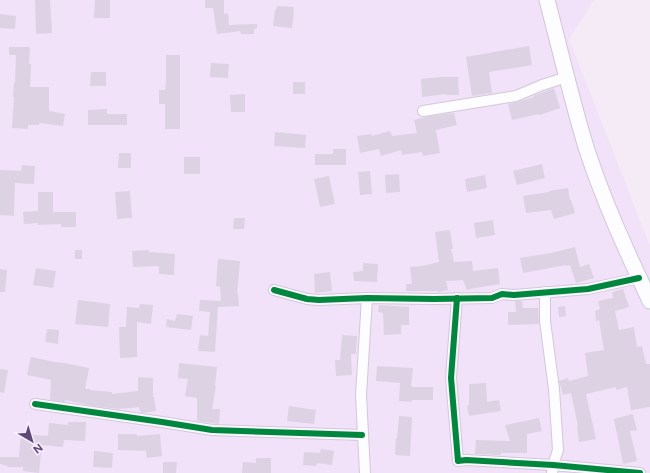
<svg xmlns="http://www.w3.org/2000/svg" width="650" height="473" font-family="Figtree,sans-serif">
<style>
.residential{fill:#f1e1f9}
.building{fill:#ddd2e4}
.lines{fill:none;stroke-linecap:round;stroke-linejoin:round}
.street-casing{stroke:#d1c9d7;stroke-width:12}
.secondary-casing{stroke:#d0c7d7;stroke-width:17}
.street{stroke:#fdfcfe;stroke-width:10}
.secondary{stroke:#fdfcfe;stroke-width:15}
.cycleway-casing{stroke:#f9ecff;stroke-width:8}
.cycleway{stroke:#00873e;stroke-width:6}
</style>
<rect width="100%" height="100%" fill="#f4ebf7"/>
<path class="residential" d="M0 0H594L569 39 650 246V473H0Z"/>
<g class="building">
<path d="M35 0H50L52 33 36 34Z"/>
<path d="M95 0H110V18H94Z"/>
<path d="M205 0H224V14L228 13 229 25 257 24V28L254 29V34H241L240 31 217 34 213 8H205Z"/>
<path d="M277 6 294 7 293 12H294L292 28 273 26 275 10H276Z"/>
<path d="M0 14 16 16 15 29 0 28Z"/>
<path d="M529 46 532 65 489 72 492 93 472 96 466 57Z"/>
<path d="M9 47H30L29 64H31L30 87H49V111L65 114 63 126 39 123V125H28V129L12 128 14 97H13L14 82H15L16 55H9Z"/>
<path d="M166 55H180V129H165V104H159V90H165L166 82Z"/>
<path d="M211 63 229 64 228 78 210 77Z"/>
<path d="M91 72H106V86H90Z"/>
<path d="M440 77H458L459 95H446V94L422 97 421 79Z"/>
<rect x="293" y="82" width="12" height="12"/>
<path d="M554 88 560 108 540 115 539 114 512 120 508 104 517 102 534 97 533 96Z"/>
<path d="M245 94V112H231L230 95Z"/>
<path d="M107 109V114H127V125H88V110Z"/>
<path d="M454 113 457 125 436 130 440 153 423 156 422 152 402 155 401 150 381 156 379 149 360 153 357 136 371 134 372 136 390 131 392 136 417 133 414 120 430 116Z"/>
<path d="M275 132 306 135 305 148 274 146Z"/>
<path d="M333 149H346V165H315V154H333Z"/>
<path d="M119 153H131V168H118Z"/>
<rect x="184" y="157" width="16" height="17"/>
<path d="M542 164 545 178 517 185 513 171Z"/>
<path d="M22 165 35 166 34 184 15 183 14 216 0 215V170L21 171Z"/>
<path d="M370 171 372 194 360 195 358 172Z"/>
<path d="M399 174 400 192 386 193 385 175Z"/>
<path d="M485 175 487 188 467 192 465 179Z"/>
<path d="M329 176 335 204 320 207 314 179Z"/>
<path d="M568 188 570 200H571L575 213 554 219 551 210 526 213 523 196 549 192V191Z"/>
<path d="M130 191 132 218 117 219 115 192Z"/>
<path d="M38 192H53V212H76V227H61V224L38 225V223L24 224 23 212 38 211Z"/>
<path d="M234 218H245L244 229H233Z"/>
<path d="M493 220 495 235 476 238 474 223Z"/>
<path d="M450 230 453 249H451L454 262 472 261 473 271 498 268 500 284 475 288 467 290 463 280 446 281 448 290 438 292V291H406V284H412L410 267 422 266 439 262 435 232Z"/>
<path d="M575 247 580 267 589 264 594 278 576 283 570 265 567 266 566 265 523 273 520 258 551 253Z"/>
<rect x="75" y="250" width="7" height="9"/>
<path d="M149 250V252L175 254 174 275 159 274V266L133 267 132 251Z"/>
<path d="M218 259 240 261 237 294H238L239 306 218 307 215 352 198 351 200 335 208 336 210 312 199 311 200 300 221 301 220 287 216 286Z"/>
<path d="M363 263 378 264 377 282 354 281 353 272 363 271Z"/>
<path d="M36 268 56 271 53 288 33 285Z"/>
<path d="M0 269 7 270 5 292H0Z"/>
<path d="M330 272 332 291 315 293 314 274Z"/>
<path d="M623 289 629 307 615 311 619 330 634 327 637 347 642 346 646 364H650V407L631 410 627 387 616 390V387L586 394 596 439 579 442 577 426H578L571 393 563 395 559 381 568 378 569 381 588 376 585 353 604 350 599 320 596 321 595 311 600 309 598 301 613 298 612 292Z"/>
<path d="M78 300 110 304 108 327 75 324Z"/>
<path d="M515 301H522L523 308H538L539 324 508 325V312H516Z"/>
<path d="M140 304 153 305 151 324 137 322V357L120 358 119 327H126L127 307 139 308Z"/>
<path d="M379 305 409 307V325H401V334L384 335 383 313 378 312Z"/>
<path d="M565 306 566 316 559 317 558 307Z"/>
<path d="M177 314 193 316 191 330 166 327 167 319 175 321Z"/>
<path d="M47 329 59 330 58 344 45 342Z"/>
<path d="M342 335 357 336 356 354H351L352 375 336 376 335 360H340Z"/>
<path d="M31 357 55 362 64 363 89 368 85 389H90V390L112 392V394L138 391V377L153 378V397H154L156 411 142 413 140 412 139 407 119 409 92 406 65 400V402L50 400 51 380 27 375Z"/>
<path d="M179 363 217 367 215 386H216L212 409H220L219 424 197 421V398L185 396 188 379 178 378Z"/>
<path d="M377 366 413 368 411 386H412V387H433V400H412V402L399 401 400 383 376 381Z"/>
<path d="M0 369 8 370 4 393 0 392Z"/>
<path d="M486 383 487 402 499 400 501 411 469 416 467 406 469 405V384Z"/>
<path d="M289 406 316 410 314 424 287 421Z"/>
<path d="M633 414 637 430 630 431 637 461 623 464 614 419Z"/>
<path d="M399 416 412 417 410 456 395 455 396 438H397Z"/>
<path d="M539 418 542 431 527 434V453H501V455L475 454 476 440 510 441 505 425Z"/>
<path d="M68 422H86L85 441 64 440 63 447 42 445 39 473 23 471V467H7L8 466 0 464V457H19L21 434 48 436 49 423 68 425Z"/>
<path d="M118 434H137V436L160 434 162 456 147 458 146 451 118 450Z"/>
<path d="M321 449 334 451 332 465 317 463 316 466 303 465 304 452 320 453Z"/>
<path d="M94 451 113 453 112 468 93 467Z"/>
<path d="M256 458H271V473H242L243 462 256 463Z"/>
<path d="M163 462H177L176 473H163Z"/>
</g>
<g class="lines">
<g class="street-casing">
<g id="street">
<path d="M423 111 516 96 542 85 567 77"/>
<path d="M274 290 307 299 319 300 367 298 434 299 492 298 502 294 514 295 588 289 639 278"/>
<path d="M545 292V321L554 389 558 450 553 465 552 473"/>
<path d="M457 298 451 378 458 461 466 460 553 465 640 473"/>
<path d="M35 404 162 422 212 430 362 435"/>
<path d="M365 473 361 395 367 298"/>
</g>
</g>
<g class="secondary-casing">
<path id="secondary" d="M547 0C560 49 571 98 586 147 603 200 626 250 650 301"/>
</g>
<use href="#street" class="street"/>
<use href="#secondary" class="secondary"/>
<g class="cycleway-casing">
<g id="cycleway">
<path d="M274 290 307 299 319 300 367 298 434 299 492 298 502 294 514 295 588 289 639 278"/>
<path d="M457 298 451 378 458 461 466 460 553 465 640 473"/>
<path d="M35 404 162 422 212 430 362 435"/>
</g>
</g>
<use href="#cycleway" class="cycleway"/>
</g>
<g transform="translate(32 441) rotate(142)" stroke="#f9ecff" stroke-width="3" paint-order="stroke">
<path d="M0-3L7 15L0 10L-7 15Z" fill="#5e4976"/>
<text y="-6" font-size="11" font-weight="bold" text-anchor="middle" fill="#5e4976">N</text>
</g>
</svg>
